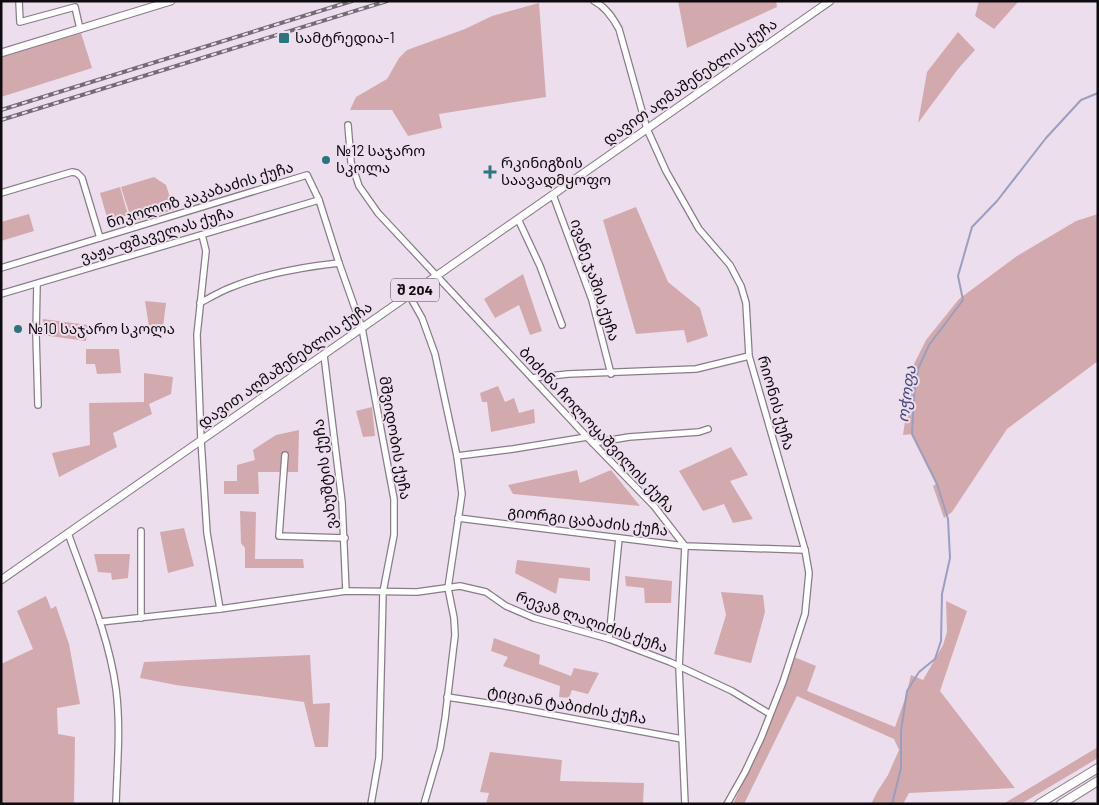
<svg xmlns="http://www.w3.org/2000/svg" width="1099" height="805" font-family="Barlow,'Noto Sans Georgian',sans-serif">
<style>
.green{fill:#d2aaad}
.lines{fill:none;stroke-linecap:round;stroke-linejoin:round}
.stream{stroke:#9a9ec0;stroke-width:2}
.minor-casing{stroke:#897c89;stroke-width:8}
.major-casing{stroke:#897c89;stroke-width:9}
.highway-casing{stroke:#897c89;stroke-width:10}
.minor{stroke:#fff;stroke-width:5.5}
.major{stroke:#fff;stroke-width:7}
.highway{stroke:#fff;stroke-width:8}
.rail-casing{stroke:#746b74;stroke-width:4}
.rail{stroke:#eddeed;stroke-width:2;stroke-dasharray:5.5;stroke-linecap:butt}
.poi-dot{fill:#2c747f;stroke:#eddeed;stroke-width:2}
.labels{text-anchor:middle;stroke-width:4;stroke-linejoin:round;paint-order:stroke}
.shield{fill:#eddeed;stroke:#524a52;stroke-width:1}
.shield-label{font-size:14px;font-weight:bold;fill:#0f0a0f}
.poi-label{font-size:15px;fill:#0f0a0f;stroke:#eddeed;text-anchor:start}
.street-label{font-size:15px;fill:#0f0a0f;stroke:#eddeed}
.water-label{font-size:16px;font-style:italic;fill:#46497a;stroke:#eddeed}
</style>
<rect width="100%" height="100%" fill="#eddeed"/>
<g class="green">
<path d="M678 1H776L777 7 687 48Z"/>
<path d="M979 1H1019L994 29 975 16Z"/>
<path d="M539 3 546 97 439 114 442 128 408 136 392 110H350L356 97 387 79 399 58 407 50 465 29 492 16Z"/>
<path d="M958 32 975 50 958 69 918 123 927 72Z"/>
<path d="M81 33 92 68 1 97V57Z"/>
<path d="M154 177 166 185 174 210 132 222 121 187Z"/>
<path d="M120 187 128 215 108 221 100 193Z"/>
<path d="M636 207 668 282 700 308 708 336 687 343 684 330 636 334 603 220Z"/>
<path d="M29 214 34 231 1 241V222Z"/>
<path d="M1098 214V361L1007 429 952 512 944 518 933 486 936 484 912 434 903 435 913 366 926 340 959 299 1017 256 1076 221Z"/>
<path d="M523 274 542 331 530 335 519 305 495 318 484 299Z"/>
<path d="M145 301 166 303 163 327H149Z"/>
<path d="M43 319 88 325 86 341 42 335Z"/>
<path d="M86 349H119L121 373 97 374 95 364H86Z"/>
<path d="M144 373 173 377 171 394 149 404 152 414 113 433 117 447 59 477 52 453 90 445 89 403 144 402Z"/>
<path d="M498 386 505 402 514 398 519 413 534 409 535 423 491 432 487 402H482L480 393Z"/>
<path d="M372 407 375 436 363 437 356 411Z"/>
<path d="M299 430 298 472H258L259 494H224V481H237V465L255 460 253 450 276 435Z"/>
<path d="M731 447 748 475 730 481 753 519 733 523 724 504 703 511 679 471Z"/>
<path d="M577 470 580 483 611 470 640 506 513 494 508 485Z"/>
<path d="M240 511 256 512 255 559H303L304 568H245V548L241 543Z"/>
<path d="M184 528 194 566 168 573 160 532Z"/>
<path d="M94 554H130L128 578 112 580 111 573 98 572Z"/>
<path d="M517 560 590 568V581L559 578 556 594 515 573Z"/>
<path d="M625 576 672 581 671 603H645L644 588 626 586Z"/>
<path d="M721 592 763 595 765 612 751 663 714 654 726 615Z"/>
<path d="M46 596 51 609 56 606 69 644 80 704 57 708 58 734 75 737 74 804H1V664L33 649 17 611Z"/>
<path d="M946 601 967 611 940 691 1015 788 909 793 903 804H871L877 792 888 775 899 750 894 739 797 696 744 804H733L769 727 794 657 816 666 807 691 895 727 906 696 911 675 923 680 943 645 947 632Z"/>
<path d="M494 638 540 655 539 664 571 676 574 668 599 673 588 694 572 690 569 698 559 697 560 686 503 666 508 657 491 651Z"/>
<path d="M310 655 313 704 330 703 328 747H315L304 702 176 685 140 678 144 662Z"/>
<path d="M1098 747V758L1021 804H1003Z"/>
<path d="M490 752 562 760 560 781 644 783 643 804H486L489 793 480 792Z"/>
</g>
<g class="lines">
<path class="stream" d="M892 804 901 768V731L907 691 919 672 935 659 941 641 942 594 950 558 948 519 937 484 912 434 914 395 918 369 929 345 963 300 958 276 972 227 997 201 1046 138 1081 100 1098 93"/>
<g class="minor-casing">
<g id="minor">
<path d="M19 1 20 22 75 7 80 29"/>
<path d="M594 1C606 7 613 18 619 29L647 129 666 171 699 229 730 265 741 286 746 303 749 356 805 550 809 573 805 614 783 682 761 738 745 772 727 804"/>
<path d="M348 125 351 162 359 186 378 213 587 437 654 506 685 546 679 668 685 804"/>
<path d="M1 193 72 172 77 173 82 178 100 238"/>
<path d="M553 195 592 300 611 374"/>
<path d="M518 219 540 266 562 325"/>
<path d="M202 235 206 251 197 335 201 440 207 533 220 609"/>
<path d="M1 268 307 175 319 200 339 263 362 328 394 499V535L383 592 379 758 371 804"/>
<path d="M37 284 36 334 38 405"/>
<path d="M1 294 319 200"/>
<path d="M409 295 422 318 435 354 457 456 462 494 448 588 454 618 455 635 445 719 440 749 424 804"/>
<path d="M200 303C211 297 221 291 232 287 266 273 303 267 339 263"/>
<path d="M324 355 342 502 346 591"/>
<path d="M532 378 568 374 696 369 749 356"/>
<path d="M593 443 629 437 699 432 708 429"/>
<path d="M285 455 279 536 345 538"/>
<path d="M457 456 513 449 587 437"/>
<path d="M458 518 685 546 805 550"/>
<path d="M141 531V618"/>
<path d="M68 533C86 584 109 636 116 689 121 728 117 766 116 804"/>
<path d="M100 622 220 609 346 591 417 592 460 586 486 592 506 606 534 618 609 639 670 662 732 691 770 714"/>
<path d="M609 639 619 538"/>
<path d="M447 697 500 705 682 739"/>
</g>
</g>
<g class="major-casing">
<g id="major">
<path d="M1 53 171 1"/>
<path d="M1 580 830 1"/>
</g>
</g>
<g class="highway-casing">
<g id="highway">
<path d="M1039 804 1098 768"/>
<path d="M1061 804 1098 781"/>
</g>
</g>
<use href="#minor" class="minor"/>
<use href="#major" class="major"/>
<use href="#highway" class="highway"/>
<g class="rail-casing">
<g id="rail">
<path d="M1 110 352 1"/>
<path d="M1 120 387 1"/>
</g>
</g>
<use href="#rail" class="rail"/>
</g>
<g class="poi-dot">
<rect x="278" y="32" width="12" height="12" rx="2.5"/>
<circle cx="326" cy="160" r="5"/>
<path d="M487.5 164.5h5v5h5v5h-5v5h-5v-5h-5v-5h5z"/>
<circle cx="18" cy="329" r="5"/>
</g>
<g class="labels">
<rect class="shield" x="391" y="278.5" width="48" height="23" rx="4"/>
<g class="shield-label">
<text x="415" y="295">შ 204</text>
</g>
<g class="poi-label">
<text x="295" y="43">სამტრედია-1</text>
<text x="336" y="156">№12 საჯარო<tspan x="336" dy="17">სკოლა</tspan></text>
<text x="501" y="168">რკინიგზის<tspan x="501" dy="17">საავადმყოფო</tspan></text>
<text x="28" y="334">№10 საჯარო სკოლა</text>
</g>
<g class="street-label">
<text transform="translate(690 82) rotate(-35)" y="5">დავით აღმაშენებლის ქუჩა</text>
<text transform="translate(200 195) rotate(-17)" y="5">ნიკოლოზ კაკაბაძის ქუჩა</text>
<text transform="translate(157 235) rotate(-17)" y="5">ვაჟა-ფშაველას ქუჩა</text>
<text transform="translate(595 280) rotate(72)" y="5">ივანე ჯაშის ქუჩა</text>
<text transform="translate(285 365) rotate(-35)" y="5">დავით აღმაშენებლის ქუჩა</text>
<text transform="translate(776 403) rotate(74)" y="5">რიონის ქუჩა</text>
<text transform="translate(597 430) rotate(47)" y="5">ბიძინა ჩოლოყაშვილის ქუჩა</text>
<text transform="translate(395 438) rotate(80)" y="5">მშვიდობის ქუჩა</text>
<text transform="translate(325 474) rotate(-97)" y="5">ვახუშტის ქუჩა</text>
<text transform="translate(588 521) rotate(7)" y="5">გიორგი ცაბაძის ქუჩა</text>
<text transform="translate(592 622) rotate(19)" y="5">რევაზ ლაღიძის ქუჩა</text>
<text transform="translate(567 705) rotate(10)" y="5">ტიციან ტაბიძის ქუჩა</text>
</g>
<g class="water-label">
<text transform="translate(906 394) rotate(-82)" y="6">ოჭოფა</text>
</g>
</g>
<rect width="1099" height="805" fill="none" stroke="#0f0a0f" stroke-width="5"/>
</svg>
